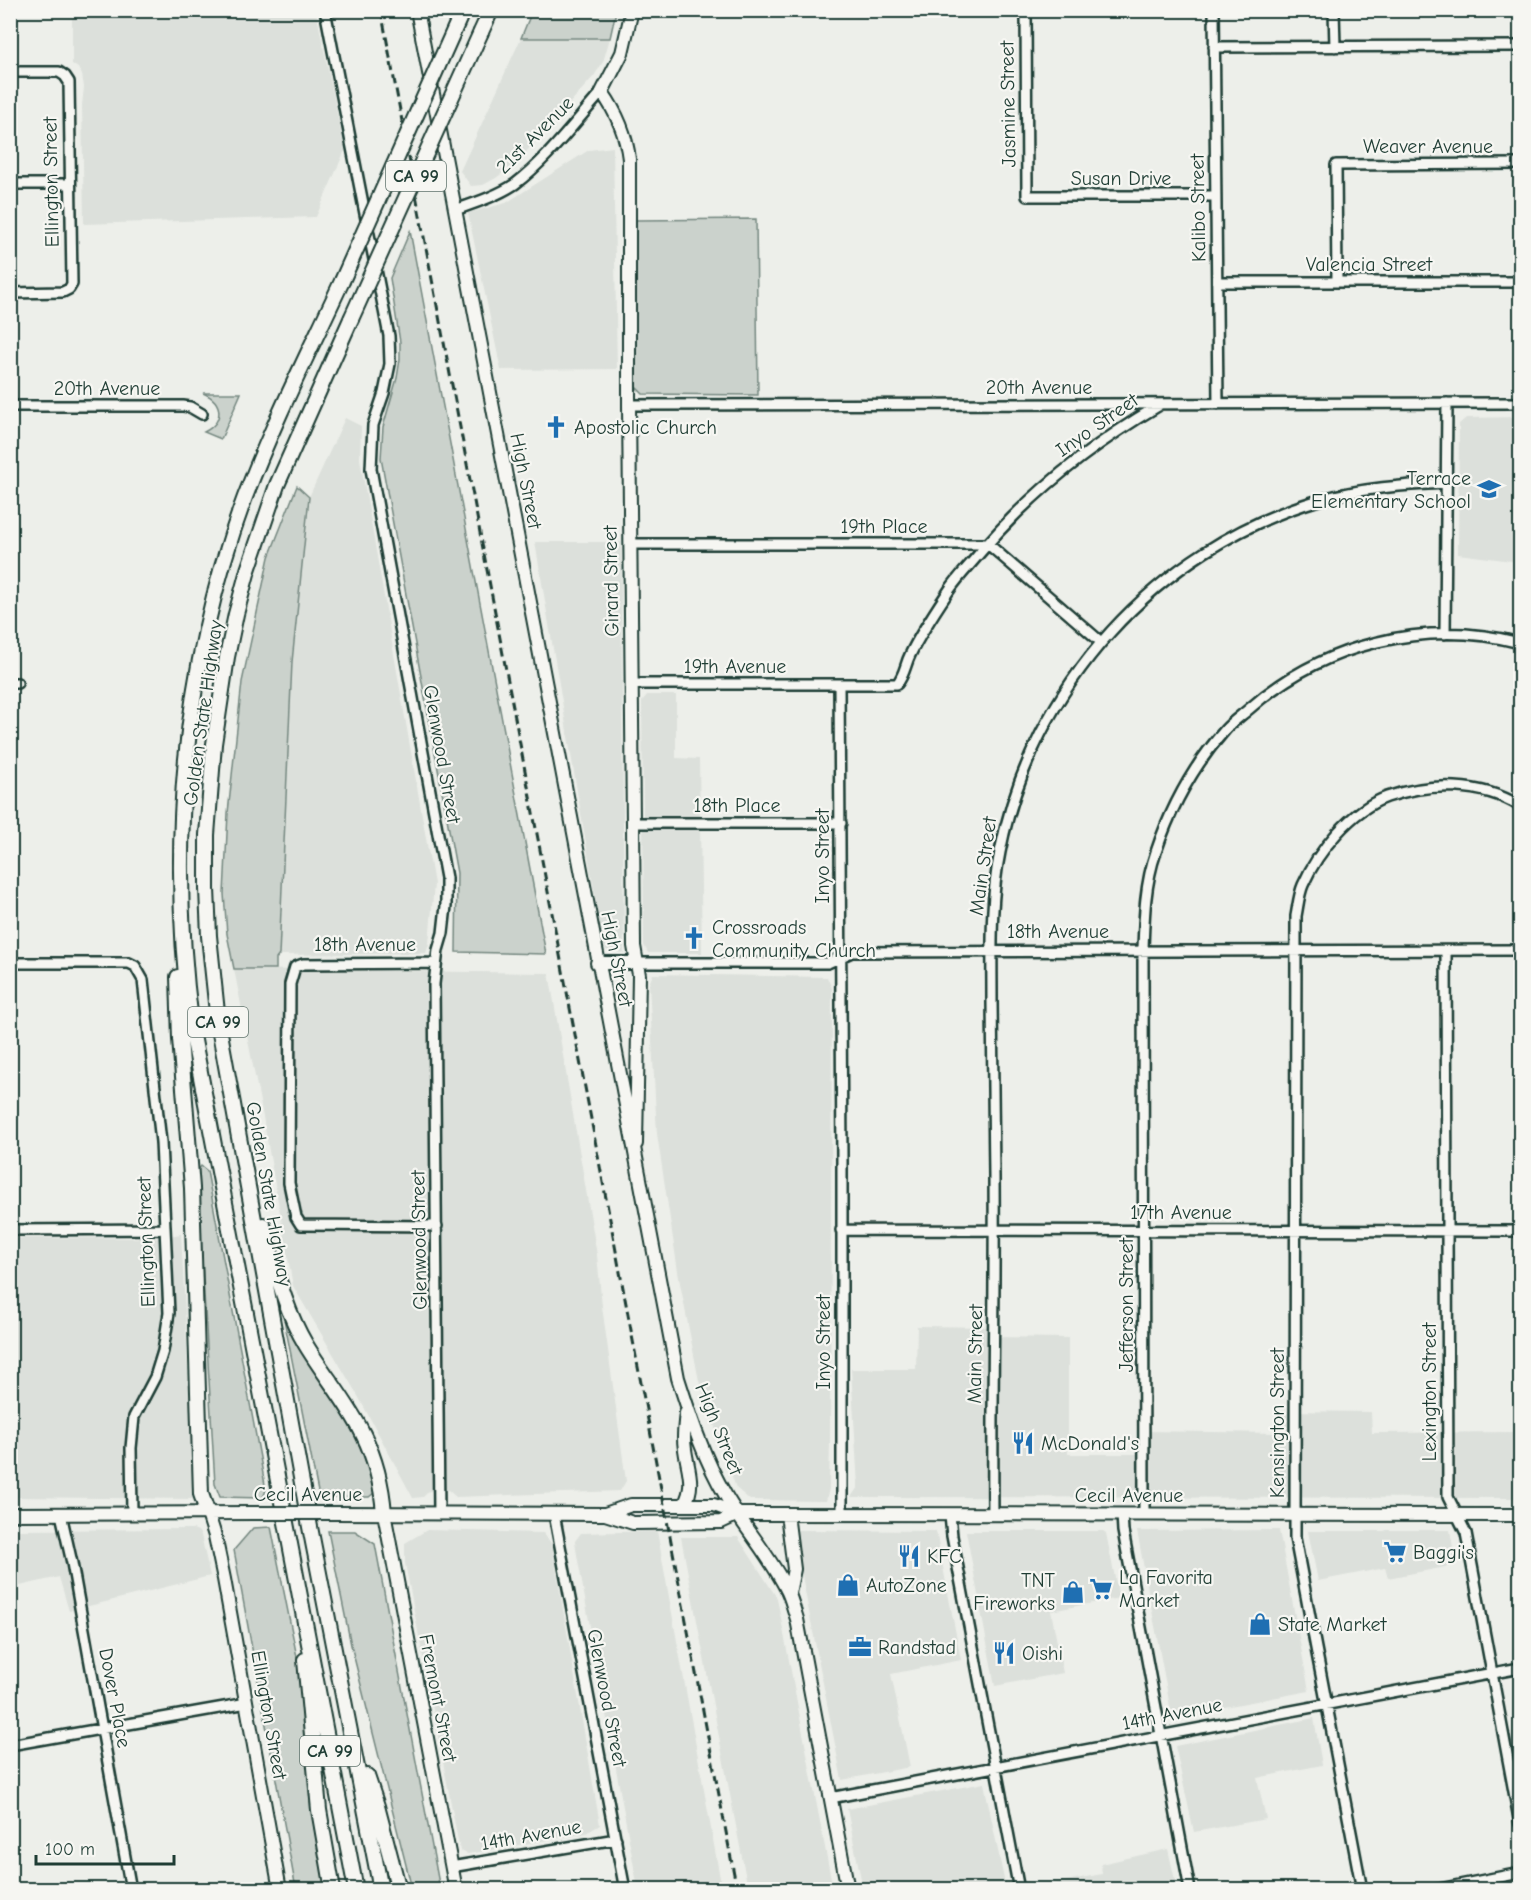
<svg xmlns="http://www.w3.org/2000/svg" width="1531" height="1900" font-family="'Comic Neue',sans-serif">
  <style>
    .built { fill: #dce0db }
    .green { fill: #cbd2cc; stroke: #758880; stroke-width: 1.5 }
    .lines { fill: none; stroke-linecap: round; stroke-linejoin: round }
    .minor-casing { stroke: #1f3d34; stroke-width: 14 }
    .major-casing { stroke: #1f3d34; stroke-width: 16 }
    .highway-casing { stroke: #1f3d34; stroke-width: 18 }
    .minor { stroke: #f6f6f2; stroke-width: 9 }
    .major { stroke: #f6f6f2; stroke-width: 12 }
    .highway { stroke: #f6f6f2; stroke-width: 14 }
    .rail { stroke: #1f3d34; stroke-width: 3; stroke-dasharray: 9 4.5; stroke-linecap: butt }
    .major-bridge-casing { stroke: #1f3d34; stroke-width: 16; stroke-linecap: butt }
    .highway-bridge-casing { stroke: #1f3d34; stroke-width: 18; stroke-linecap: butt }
    .major-bridge { stroke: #f6f6f2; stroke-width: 12 }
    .highway-bridge { stroke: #f6f6f2; stroke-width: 14 }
    .labels { text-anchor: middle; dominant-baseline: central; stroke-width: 4.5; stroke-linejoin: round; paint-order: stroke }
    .shield { fill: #f6f6f2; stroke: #60746d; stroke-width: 1.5 }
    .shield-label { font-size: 18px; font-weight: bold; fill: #1f3d34 }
    .street-label { font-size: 20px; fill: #1f3d34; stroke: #f6f6f2 }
    .poi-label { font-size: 20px; fill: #1f3d34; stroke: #f6f6f2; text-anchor: start }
  </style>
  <rect width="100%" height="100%" fill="#edefea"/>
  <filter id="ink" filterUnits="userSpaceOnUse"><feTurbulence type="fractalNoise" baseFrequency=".0167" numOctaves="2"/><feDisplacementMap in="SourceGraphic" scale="12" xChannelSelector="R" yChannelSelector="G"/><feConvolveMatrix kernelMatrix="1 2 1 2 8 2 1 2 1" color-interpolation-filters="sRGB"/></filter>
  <g filter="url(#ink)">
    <path class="built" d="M72,11h244l29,139 -29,67 -232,7 -2,-119 2,-18 -2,-12 -4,-7 -6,-4z
      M521,38h89l-7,24 -9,14 -77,86 -21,16 -13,7 -12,1 -11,-15z
      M613,147l4,222 -116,1 -33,-157 38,-10 83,-53z
      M1520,417v145l-62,-8 1,-130 7,-6z
      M345,418l16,8 -1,33 74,425 -5,60 -3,9 -147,2 13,-293 17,-165z
      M535,542h86l3,411 -18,-3 -5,-18z
      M647,695h29v63l23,1 3,194h-54l-4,-8 -2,-244z
      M234,969l315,4 48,282 5,51 24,175 -6,10 -164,6 -8,-7 -19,1 -6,6 -10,1 -55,-102 -65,-110 -30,-169z
      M653,974l174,3 5,11 -2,453 -1,48 -3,12 -76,-1 -14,-12 -37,-107 -20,-103 -22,-144 -8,-150z
      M181,1234l14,265 -184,-2v-259h146z
      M917,1326l75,1 1,10 75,1v116h74v-23l142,2v-22l87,1 1,21 148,-1v66l-669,-1 7,-10 -7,-118h65z
      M193,1529l5,2 3,4 9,41 -141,35 -10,-34 -48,11 -1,-58z
      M427,1530l116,3 9,11 48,281 -14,8 -118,21 -8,-3 -55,-288v-20z
      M798,1530l138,1 25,129 -70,14 19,93 -68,13 -48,-245z
      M1279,1530l30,161 -137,26 -35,-186z
      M1387,1530h63l6,35 -68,13 -3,-10 -67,13 -10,-50h76z
      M657,1531l65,358h-84l-61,-334 -2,-14 6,-8z
      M966,1531h137l3,2 13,65 -68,13 12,62 -68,13z
      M681,1537h57l39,61 56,291h-85z
      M1314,1718l8,47 -65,13 9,41 -72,13 -19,-86z
      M984,1783l22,106h-143l-16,-80z
      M1168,1849l9,40h-143v-2l68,-13 -1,-10z"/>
    <path class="green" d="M532,11v-1l84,1 -6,27h-89z
      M756,219l2,176 -115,-1 -7,-7v-167z
      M410,231l136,723 -90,-2 1,-79 -76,-415 2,-31 14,-49 3,-19v-17l-10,-64z
      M203,393h38l-20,46 -17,-7c20,-10 20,-30 -1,-39z
      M297,486l12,11 -17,165 -13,293 -3,4v10h-42l-7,-35 -3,-40 4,-81 14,-131 27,-125z
      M201,1166l6,5 59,319 -3,8 -43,-1 -5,-13 -18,-312z
      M281,1304l78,132 14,41 1,16 -5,4h-50z
      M271,1527l32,160 11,140 12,62h-30l-62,-339 19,-22z
      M328,1531h27l20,13 65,345h-28l-61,-244z"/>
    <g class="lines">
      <g class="minor-casing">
        <path id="minor" d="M325,10l64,326 1,28 -6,29 -11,32 -2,44 75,409v28l-3,27 -5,17 -4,34 5,530
          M1026,10l1,186h189
          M1214,10l4,394
          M1334,10l1,37
          M1214,47l306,-1
          M10,72h49l6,4 4,6 3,202 -3,5 -6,3 -53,1
          M10,184h60
          M455,210c20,-7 42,-14 60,-26 33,-25 59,-61 87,-92
          M1217,282h303
          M1337,282l-1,-117 184,-1
          M629,405l891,-2
          M10,406h173l7,1 12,7
          M630,544h358l113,98
          M1445,634l2,-231
          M10,683h7
          M632,684h265c8,-10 8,-19 13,-29 11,-23 26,-45 40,-66 9,-13 20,-24 29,-35 51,-61 111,-108 179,-148
          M839,684l3,477v353
          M633,823h208
          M1446,951l2,546 18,36 54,291
          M10,963h119l6,3 8,14 18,162 8,171 -6,38 -8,26 -21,40 -3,31 1,65
          M436,963l-133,1 -8,3 -5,17 -1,199 7,34 5,8 136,1
          M637,963h191l24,-11 668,-2
          M10,1230l155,-1
          M841,1230l679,1
          M61,1514l11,49 59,327
          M554,1514l71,376
          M950,1514l2,22 67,354
          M993,1514c-1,-112 2,-225 1,-337 -1,-59 -1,-117 -2,-176 0,-49 -2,-100 8,-149 32,-165 156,-304 319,-352 42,-12 85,-15 128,-17
          M1122,1514l1,17 67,359
          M1144,1515l-1,-565c1,-33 2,-67 13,-98 15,-45 38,-87 69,-122 7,-8 16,-14 24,-21 73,-65 177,-91 271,-66
          M10,1745l237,-42
          M830,1798l690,-130
          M451,1867l165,-28
          M1362,1890l-67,-352 1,-622c2,-10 3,-22 7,-31 15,-34 48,-75 84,-88 43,-15 94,-15 133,9
          M1434,1890l86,-17"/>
      </g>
      <g class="major-casing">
        <path id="major" d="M417,10l261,1368c13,41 26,81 48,118 19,33 46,62 62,96 4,9 6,18 9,27l51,271
          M632,10l-10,43 -20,39c15,21 24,41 27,67v246l4,418 1,123 5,29 -3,169
          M597,963h40
          M684,1505c14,-23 0,-42 0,-67 0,-8 1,-17 2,-25
          M336,1513l269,1 28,9 88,-1 17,-8
          M384,1513l72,377
          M10,1514l246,-1
          M208,1514l7,22 9,43 56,311
          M605,1514l26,-9h83l24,9 782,1
          M787,1514l7,55 -5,24"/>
      </g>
      <g class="highway-casing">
        <path id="highway" d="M481,32l10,-22
          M342,281c-33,71 -69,142 -97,216 -63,170 -77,354 -53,533l164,860
          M351,319l-74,166 -29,85 -12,44 -9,43 -13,87 -7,91v54l2,47 9,86 92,505 71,363
          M178,977l2,62 12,149 9,306 7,20
          M263,1225c12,41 21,83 43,120 18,30 42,58 57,89 12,24 19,53 21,79
          M305,1660l14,150 14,80
          M367,1776l10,30 22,84"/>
      </g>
      <use href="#minor" class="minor"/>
      <use href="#major" class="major"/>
      <use href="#highway" class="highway"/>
      <path class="rail" d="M381,10l356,1880"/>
      <g class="major-bridge-casing">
        <path id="major-bridge" d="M256,1513h80"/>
      </g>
      <g class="highway-bridge-casing">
        <path id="highway-bridge" d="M342,281l121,-271
          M351,319l130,-287"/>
      </g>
      <use href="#major-bridge" class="major-bridge"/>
      <use href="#highway-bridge" class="highway-bridge"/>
    </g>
  </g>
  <defs>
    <g id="church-bare" transform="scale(1.8)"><path d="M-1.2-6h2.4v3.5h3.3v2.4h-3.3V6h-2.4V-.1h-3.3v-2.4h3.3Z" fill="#1f6fb2" stroke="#f6f6f2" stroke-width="2.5" paint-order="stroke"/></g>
    <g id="school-bare" transform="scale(1.8)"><path d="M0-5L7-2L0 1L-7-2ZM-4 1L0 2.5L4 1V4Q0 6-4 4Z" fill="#1f6fb2" stroke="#f6f6f2" stroke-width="2.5" paint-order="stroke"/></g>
    <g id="restaurant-bare" transform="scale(1.8)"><path d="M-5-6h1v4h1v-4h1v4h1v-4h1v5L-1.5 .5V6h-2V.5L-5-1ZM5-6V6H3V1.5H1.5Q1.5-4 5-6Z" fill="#1f6fb2" stroke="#f6f6f2" stroke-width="2.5" paint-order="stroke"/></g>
    <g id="supermarket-bare" transform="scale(1.8)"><path d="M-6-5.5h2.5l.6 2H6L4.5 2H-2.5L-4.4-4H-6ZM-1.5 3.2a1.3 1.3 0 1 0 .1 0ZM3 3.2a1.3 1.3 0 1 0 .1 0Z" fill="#1f6fb2" stroke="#f6f6f2" stroke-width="2.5" paint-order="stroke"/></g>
    <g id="shop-bare" transform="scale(1.8)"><path d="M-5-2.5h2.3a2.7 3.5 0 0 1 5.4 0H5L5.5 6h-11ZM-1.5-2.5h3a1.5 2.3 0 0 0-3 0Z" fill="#1f6fb2" stroke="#f6f6f2" stroke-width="2.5" paint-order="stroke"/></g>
    <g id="office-bare" transform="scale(1.8)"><path d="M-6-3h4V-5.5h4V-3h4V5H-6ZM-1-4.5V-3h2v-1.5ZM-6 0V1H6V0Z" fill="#1f6fb2" stroke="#f6f6f2" stroke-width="2.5" paint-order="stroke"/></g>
  </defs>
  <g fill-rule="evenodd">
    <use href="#church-bare" x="556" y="427"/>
    <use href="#school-bare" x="1489" y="489"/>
    <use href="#church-bare" x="694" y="938"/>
    <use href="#restaurant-bare" x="1023" y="1443"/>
    <use href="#supermarket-bare" x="1395" y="1552"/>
    <use href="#restaurant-bare" x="909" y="1556"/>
    <use href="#shop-bare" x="848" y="1585"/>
    <use href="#supermarket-bare" x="1101" y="1589"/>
    <use href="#shop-bare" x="1073" y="1592"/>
    <use href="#shop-bare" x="1260" y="1624"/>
    <use href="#office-bare" x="860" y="1647"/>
    <use href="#restaurant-bare" x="1004" y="1653"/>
  </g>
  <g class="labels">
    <g class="shield">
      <rect x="386" y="161" width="60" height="30" rx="4.5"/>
      <rect x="188" y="1007" width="60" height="30" rx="4.5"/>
      <rect x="300" y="1736" width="60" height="30" rx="4.5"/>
    </g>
    <g class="shield-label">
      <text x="416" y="176">CA 99</text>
      <text x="218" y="1022">CA 99</text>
      <text x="330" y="1751">CA 99</text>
    </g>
    <g class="street-label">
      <text transform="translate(1008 104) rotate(-91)">Jasmine Street</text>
      <text transform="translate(535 135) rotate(-45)">21st Avenue</text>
      <text x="1428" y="146">Weaver Avenue</text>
      <text x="1121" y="178">Susan Drive</text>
      <text transform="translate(51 182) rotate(-91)">Ellington Street</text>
      <text transform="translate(1198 208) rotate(-91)">Kalibo Street</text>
      <text x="1369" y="264">Valencia Street</text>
      <text x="1039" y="387">20th Avenue</text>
      <text x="107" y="388">20th Avenue</text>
      <text transform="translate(1097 425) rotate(-35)">Inyo Street</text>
      <text transform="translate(526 481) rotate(79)">High Street</text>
      <text x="884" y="526">19th Place</text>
      <text transform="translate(611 581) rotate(-91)">Girard Street</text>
      <text x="735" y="666">19th Avenue</text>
      <text transform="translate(203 713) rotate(-82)">Golden State Highway</text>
      <text transform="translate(442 754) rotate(80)">Glenwood Street</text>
      <text x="737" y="805">18th Place</text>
      <text transform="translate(822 856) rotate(-90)">Inyo Street</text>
      <text transform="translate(983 866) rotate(-82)">Main Street</text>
      <text x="1058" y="931">18th Avenue</text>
      <text x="365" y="944">18th Avenue</text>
      <text transform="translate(617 959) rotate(79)">High Street</text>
      <text transform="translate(269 1194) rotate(80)">Golden State Highway</text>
      <text x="1181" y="1212">17th Avenue</text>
      <text transform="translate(419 1240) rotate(-91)">Glenwood Street</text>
      <text transform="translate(146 1242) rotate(-92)">Ellington Street</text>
      <text transform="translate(1126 1305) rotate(-90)">Jefferson Street</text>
      <text transform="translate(823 1342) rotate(-90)">Inyo Street</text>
      <text transform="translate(975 1354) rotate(-89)">Main Street</text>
      <text transform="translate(1429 1392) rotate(-90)">Lexington Street</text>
      <text transform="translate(1277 1423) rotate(-90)">Kensington Street</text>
      <text transform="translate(719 1429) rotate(68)">High Street</text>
      <text x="308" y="1494">Cecil Avenue</text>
      <text x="1129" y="1495">Cecil Avenue</text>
      <text transform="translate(115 1698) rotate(79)">Dover Place</text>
      <text transform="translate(438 1698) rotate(79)">Fremont Street</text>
      <text transform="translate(607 1698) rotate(79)">Glenwood Street</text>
      <text transform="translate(1172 1714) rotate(-11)">14th Avenue</text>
      <text transform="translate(269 1715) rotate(80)">Ellington Street</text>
      <text transform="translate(531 1835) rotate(-10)">14th Avenue</text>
    </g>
    <g class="poi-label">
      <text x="574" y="427">Apostolic Church</text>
      <text x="1471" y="478" text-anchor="end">Terrace<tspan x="1471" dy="23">Elementary School</tspan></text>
      <text x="712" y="927">Crossroads<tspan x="712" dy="23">Community Church</tspan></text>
      <text x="1041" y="1443">McDonald's</text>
      <text x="1413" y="1552">Baggi's</text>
      <text x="927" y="1556">KFC</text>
      <text x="1119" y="1577">La Favorita<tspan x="1119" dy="23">Market</tspan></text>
      <text x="1055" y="1580" text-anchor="end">TNT<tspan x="1055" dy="23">Fireworks</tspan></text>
      <text x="866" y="1585">AutoZone</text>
      <text x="1278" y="1624">State Market</text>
      <text x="878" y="1647">Randstad</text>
      <text x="1022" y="1653">Oishi</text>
    </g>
  </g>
  <rect width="1531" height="1900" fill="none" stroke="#f6f6f2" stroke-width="36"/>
  <rect x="18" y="18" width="1495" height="1864" fill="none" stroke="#1f3d34" stroke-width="2" filter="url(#ink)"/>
  <path d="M36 1855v9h138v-9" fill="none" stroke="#1f3d34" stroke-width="3"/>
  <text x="45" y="1855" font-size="18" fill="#1f3d34" stroke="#f6f6f2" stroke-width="4.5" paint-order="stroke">100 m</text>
</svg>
